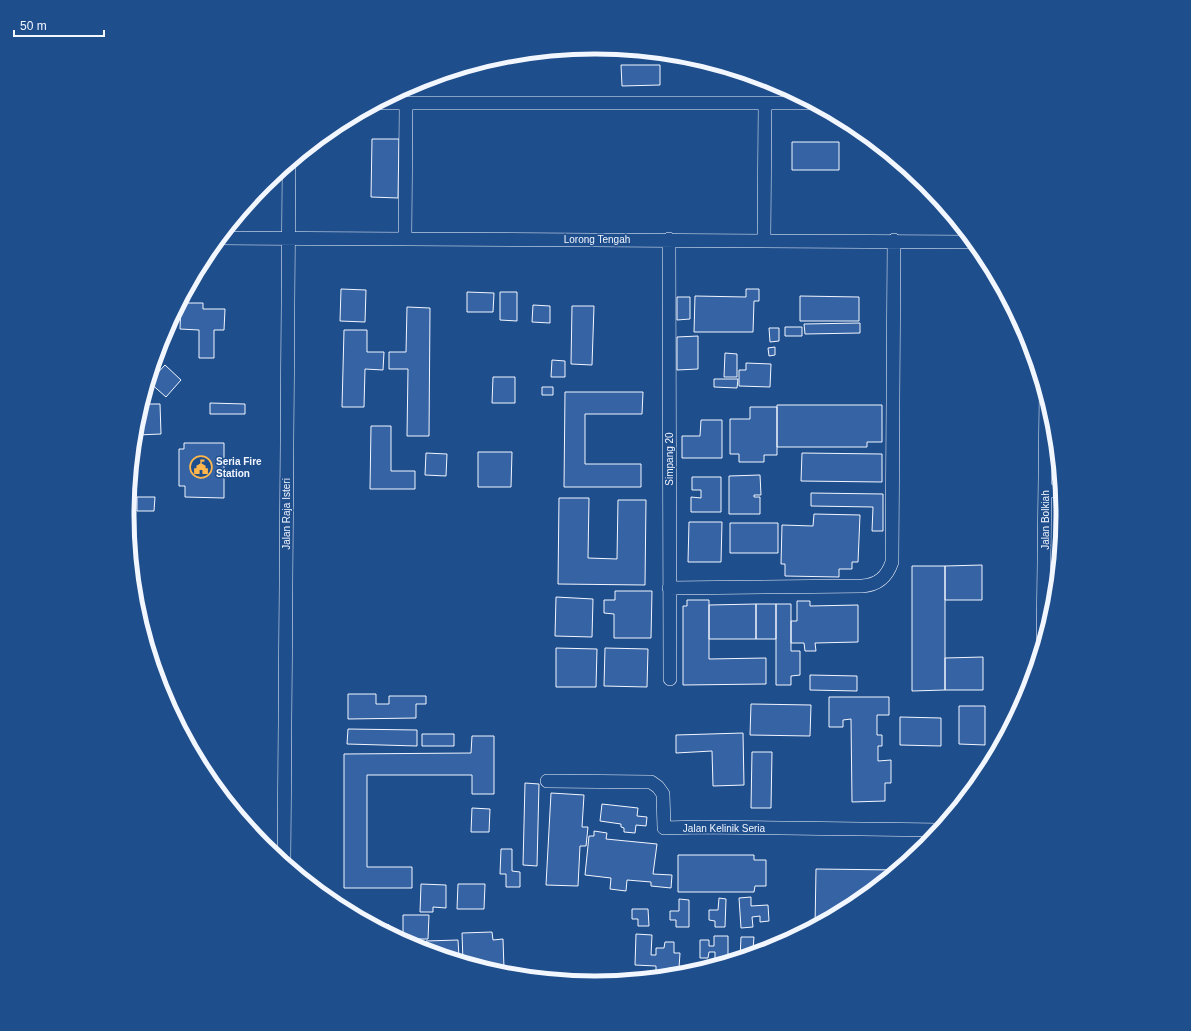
<svg xmlns="http://www.w3.org/2000/svg" width="1191" height="1031" font-family="Helvetica,sans-serif">
  <style>
    .building { fill: #3563a3; stroke: #f2f6ff }
    .lines { fill: none; stroke-linecap: round; stroke-linejoin: round }
    .minor-casing { stroke: #f2f6ff; stroke-width: 14 }
    .minor { stroke: #1f4e8c; stroke-width: 13 }
    .labels { text-anchor: middle; dominant-baseline: central; stroke-width: 3; stroke-linejoin: round; paint-order: stroke }
    .street-label { font-size: 10px; fill: #f2f6ff; stroke: #1f4e8c }
    .poi-label { font-size: 10px; font-weight: bold; fill: #f2f6ff; stroke: #1f4e8c; text-anchor: start }
    .rim { fill: none; stroke: #f2f6ff; stroke-width: 5 }
  </style>
  <rect width="100%" height="100%" fill="#1f4e8c"/>
  <path class="building" d="M621,65h39v20l-38,1z
    M372,139h27l-1,59 -27,-1z
    M792,142h47v28h-47z
    M341,289l25,1 -1,32 -25,-1z
    M746,289h13v12h-5l-1,31h-59l1,-36 51,1z
    M467,292l27,1 -1,19h-26z
    M500,292h17v29l-17,-1z
    M800,296l59,1v24h-59z
    M677,297h13v22l-13,1z
    M181,303h22v6h22l-1,21h-10v28h-15v-28l-19,-1z
    M533,305l17,1v17l-18,-1z
    M572,306h22l-2,59 -21,-1z
    M407,307l23,1 -1,128h-22l1,-67h-19v-17h17z
    M860,323v10l-55,1 -1,-10z
    M785,327h17v9h-17z
    M769,328h10v13l-9,1z
    M344,330h23v22h17l-1,18 -18,-1 -1,38h-22z
    M698,336v33l-21,1v-33z
    M775,347v8l-6,1 -1,-8z
    M725,353l12,1v23h-13z
    M552,360l13,1v16h-14z
    M746,363l25,1 -1,23 -31,-1v-16h7z
    M165,365l16,15 -15,17 -17,-15z
    M493,377h22v26h-23z
    M714,379h24l-1,9 -23,-1z
    M542,387h11v8h-11z
    M565,392h78l-1,22h-57v50h56v23h-77z
    M210,403l35,1v10h-35z
    M142,404h18l1,30 -24,1v-14z
    M777,405h105v37h-15v5h-90z
    M750,407h27v48h-13v7h-25v-8h-9v-35h20z
    M701,420h21v38h-40v-22h18z
    M371,426h20v45h24v18h-45z
    M184,443h40v55l-39,-1v-11h-6v-37h5z
    M478,452h34l-1,35h-33z
    M426,453l21,1 -1,22 -21,-1z
    M802,453l80,1v28l-81,-1z
    M760,475l1,20h-7v2h6v17h-31v-38z
    M692,477h29v35h-30v-15l10,1v-8h-9z
    M811,493l72,1v37h-11l1,-24 -62,-1z
    M137,497h18l-1,14h-17z
    M559,498h30l-1,60 29,1 1,-59h28l-1,85 -87,-1z
    M814,514l46,1 -2,47h-6v7h-13v8l-54,-1v-12h-4l1,-39 31,1z
    M689,522h33l-1,40h-33z
    M730,523h48v30h-48z
    M982,565v35h-37v-34z
    M912,566h33v124l-33,1z
    M615,591h37l-1,47h-37v-24l-10,-1v-13h11z
    M556,597l37,2 -1,38 -37,-1z
    M687,600h22v59l57,-1v26l-83,1v-79h4z
    M797,601h13v5l48,-1v37l-43,1 1,8h-11l-1,-8h-13v-22h6z
    M756,604h20v35h-20z
    M756,604v35h-47v-34z
    M776,604h15v47h9v24l-9,1v9h-15z
    M556,648l41,1 -1,38h-40z
    M605,648l43,1 -1,38 -43,-1z
    M983,657v33h-38v-32z
    M810,675l47,1v15l-47,-1z
    M348,694h28v10h13v-8h37v8h-10v14l-68,1z
    M829,697h60v18h-12v20h5v11h-4v15l13,-1v23h-6v18l-33,1 -1,-83 -8,1v7h-14z
    M751,704l60,1 -1,31 -60,-1z
    M959,706h26v39l-26,-1z
    M900,717l41,1v28l-41,-1z
    M348,729l69,1v16l-70,-2z
    M743,733l1,52 -31,1 -1,-35 -36,2v-18z
    M422,734h32v12h-32z
    M472,736h22v58h-22v-19h-105v92h45v21h-68v-134l127,-1z
    M752,752h20l-1,56h-20z
    M525,783l14,1 -2,82 -14,-1z
    M551,793l33,2 -2,32h6l-2,19h-6l-2,40 -32,-1z
    M602,804l36,4 -1,8 10,1 -1,9 -10,-1 -1,8 -11,-1v-4l-3,-1v-3l-21,-3z
    M472,808l18,1 -1,23h-18z
    M594,831l13,2 -1,6 51,5 -4,30 19,1 -1,13 -20,-2v-4l-24,-2 -1,11 -16,-2 1,-11 -26,-3 4,-39h5z
    M501,849h11v22l8,1v15h-14v-13h-6z
    M678,855h76v5h12v26h-11l-1,6h-76z
    M816,869l82,1 -42,35 -41,22z
    M421,884l25,1v23l-13,-1v5h-13z
    M458,884h27l-1,25h-27z
    M751,897v9l17,-1 1,16 -9,1v-6l-8,1 1,10 -12,1 -2,-30z
    M719,898l7,1 -1,28h-10v-6l-6,-1v-10h9z
    M679,899l10,1v27h-13v-7h-6v-9h9z
    M632,909h16l1,17h-11v-7h-6z
    M403,915h26l-1,24h-25z
    M373,919l10,10 5,-5 13,13 -2,2 -30,-16z
    M492,932l1,8 10,-1 1,30h-11v3l-30,-10 -1,-29z
    M636,934l16,1 -1,20h5v-7h8l1,-6h9v11h6l-1,15h-10v8h10l-32,3v-5h9v-8l-21,-1z
    M714,936h14v27l-11,3h-2v-14h-6l-1,6h-8v-18h9v6h5z
    M741,937h13l-1,12h8v-4h7v5l-28,9z
    M458,940l1,17 -11,1 -22,-7v-10z"/>
  <g class="lines">
    <g class="minor-casing">
      <path id="minor" d="M379,103h434
        M220,238l754,4
        M405,238l1,-135
        M669,239l1,440
        M764,240l1,-137
        M1045,491h17
        M669,588l193,-2c16,-1 25,-9 30,-24l2,-322
        M1043,645l3,-251
        M547,781l104,1 7,5 5,7 1,34 37,-1 240,3
        M284,863l5,-699"/>
    </g>
    <use href="#minor" class="minor"/>
  </g>
  <defs>
    <g id="civic-ring" transform="scale(1.15)"><circle r="9.5" fill="#1f4e8c" stroke="#ffb74d" stroke-width="1.5"/><path d="M-.6-6.5H3V-4.5H.6V-3L4-1V1h2V6H-6V1h2V-1L-.6-3ZM-1.2 2.5V6h2.4V2.5Z" fill="#ffb74d"/></g>
  </defs>
  <g fill-rule="evenodd">
    <use href="#civic-ring" x="201" y="467"/>
  </g>
  <g class="labels">
    <g class="street-label">
      <text x="597" y="239">Lorong Tengah</text>
      <text transform="translate(669 459) rotate(-90)">Simpang 20</text>
      <text transform="translate(286 514) rotate(-90)">Jalan Raja Isteri</text>
      <text transform="translate(1045 520) rotate(-90)">Jalan Bolkiah</text>
      <text x="724" y="828">Jalan Kelinik Seria</text>
    </g>
    <g class="poi-label">
      <text x="216" y="461">Seria Fire<tspan x="216" dy="12">Station</tspan></text>
    </g>
  </g>
  <path d="M0 0H1191V1031H0ZM134 515a461 461 0 1 1 922 0a461 461 0 1 1-922 0Z" fill="#1f4e8c" fill-rule="evenodd"/>
  <path class="rim" d="M134 515a461 461 0 1 1 922 0a461 461 0 1 1-922 0Z"/>
  <path d="M14 30v6h90v-6" fill="none" stroke="#f2f6ff" stroke-width="2"/>
  <text x="20" y="30" font-size="12" fill="#f2f6ff" stroke="#1f4e8c" stroke-width="3" paint-order="stroke">50 m</text>
</svg>
